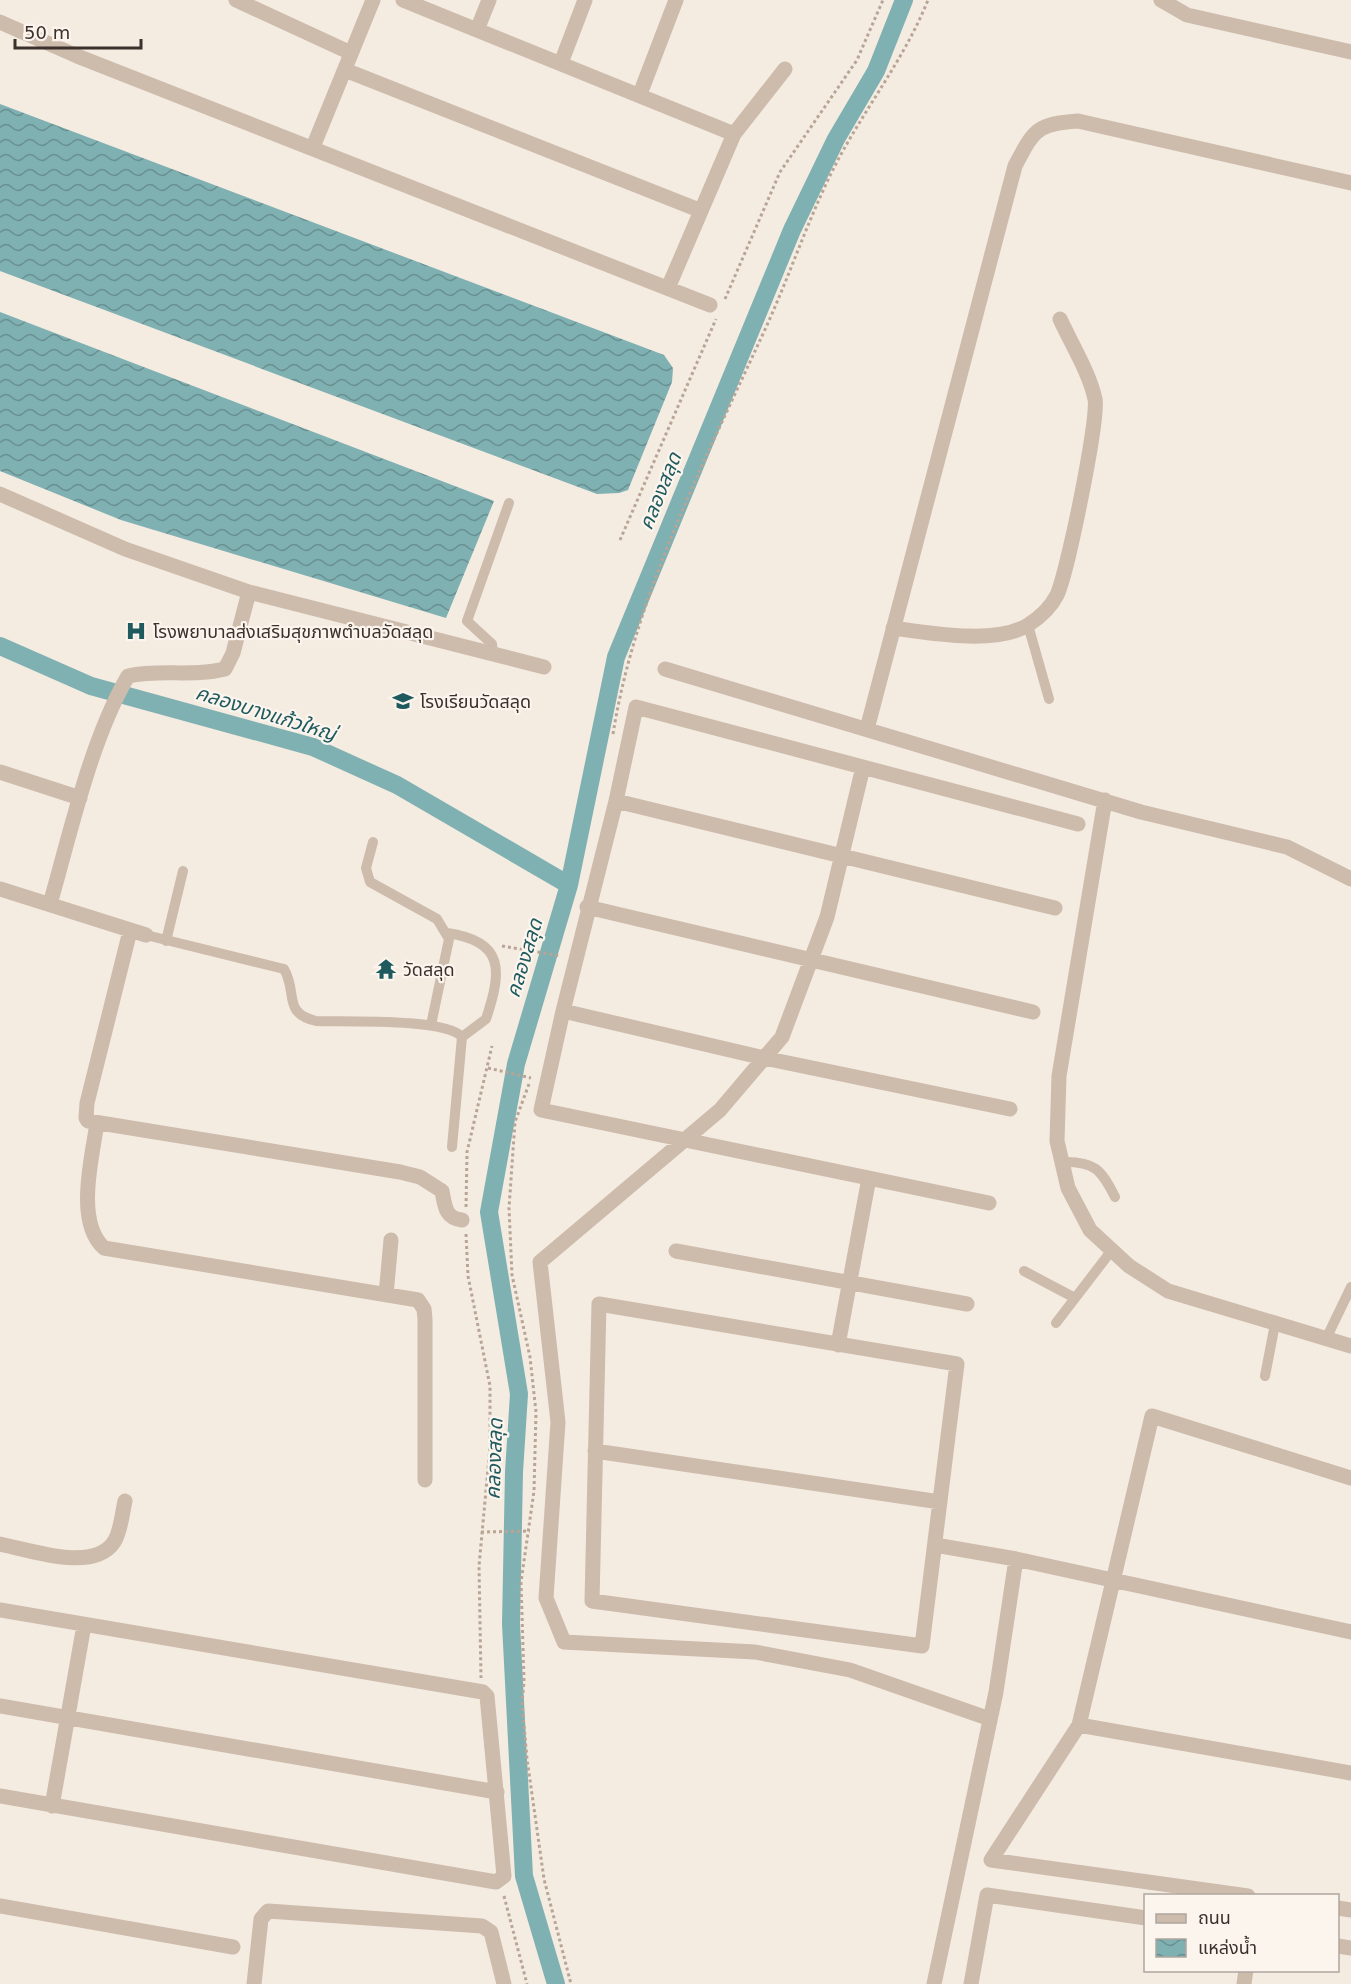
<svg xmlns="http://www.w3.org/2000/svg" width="1351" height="1984" font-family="'DejaVu Sans','Noto Sans Thai',sans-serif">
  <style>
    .water { fill: url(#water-waves) }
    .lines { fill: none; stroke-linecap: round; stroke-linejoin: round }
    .canal { stroke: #7fb0b2; stroke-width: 18 }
    .path { stroke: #b9a596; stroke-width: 3; stroke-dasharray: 3 3; stroke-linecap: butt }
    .service { stroke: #cdbbac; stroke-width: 10 }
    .minor { stroke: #cdbbac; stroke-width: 15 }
    .labels { text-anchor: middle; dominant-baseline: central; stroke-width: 4.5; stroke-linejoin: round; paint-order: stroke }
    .poi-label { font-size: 18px; fill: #3b302b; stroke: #fbf5ee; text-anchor: start }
    .water-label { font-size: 20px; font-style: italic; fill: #1f5a5e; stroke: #fbf5ee }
  </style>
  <defs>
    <pattern id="water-waves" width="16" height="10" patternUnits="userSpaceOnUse" patternTransform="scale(1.5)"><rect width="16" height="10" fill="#7fb0b2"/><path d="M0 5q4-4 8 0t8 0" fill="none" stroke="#699091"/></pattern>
  </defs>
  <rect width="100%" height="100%" fill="#f4ebe1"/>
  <path class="water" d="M0,104l664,251 9,13 -1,14 -44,108 -9,3 -22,1 -597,-223z
    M0,312l494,189 -48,117 -325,-98 -121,-49z"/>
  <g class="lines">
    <path class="canal" d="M0,646l91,40 222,61 84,38 172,100
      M556,1984l-32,-108 -13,-252 3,-152 5,-78 -30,-182 27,-148 53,-179 47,-228 176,-427 44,-91 40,-68 28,-71"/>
    <path class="path" d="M725,299l55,-127 77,-112 26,-60
      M620,540l96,-221
      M613,734c22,-138 91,-272 149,-398 24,-51 41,-103 65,-154 29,-63 75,-117 101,-182
      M502,946l59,10
      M488,1068l43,10
      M529,1084l-14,38 -6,86 3,67 18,82 6,55 -2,79 -13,91 3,99 -2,22 5,56 17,120 27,105
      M466,1207l1,-55 25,-106
      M466,1234l2,42 22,110v61l-11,119 2,112
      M481,1532l49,-1
      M504,1896l23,88"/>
    <path class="service" d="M1028,625l21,74
      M493,654l-1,-10 -25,-23 42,-118
      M373,842l-7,26 4,14 67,37 12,20 -18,86
      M447,933c58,8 55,38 39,86l-24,18
      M146,935l138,34c14,24 -2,44 32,52 28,1 130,-3 146,16l-10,110
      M166,941l17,-70
      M1062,1162c32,-1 39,7 53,35
      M1024,1271l51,27
      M1056,1323l56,-73
      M1326,1339l25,-52
      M1265,1376l10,-52"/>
    <path class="minor" d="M236,0l115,53
      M403,0l331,134
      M1161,0l26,15 164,37
      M0,22l77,34 633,249
      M477,30l12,-30
      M561,63l24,-63
      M345,70l354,140
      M640,94l36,-94
      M313,147l60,-147
      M668,288l66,-154 51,-65
      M0,494l125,55 124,43 295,75
      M893,628c36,5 103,17 135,-3 11,-7 23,-18 29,-30 10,-21 42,-176 38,-196 -6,-27 -23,-54 -35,-80
      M665,669l476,143 146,35 64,32
      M867,729l148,-563c19,-36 21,-42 63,-45l273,62
      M863,767l-36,150 -45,120 -62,73 -180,152 18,160 -12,176 18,44 191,10 95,18 140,49
      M0,772l80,26
      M1105,800l-46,276 -2,65 11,47 22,42 39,36 39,25 183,55
      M616,801l439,107
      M0,889l146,46
      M50,904c20,-70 41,-165 78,-228 32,-7 65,1 97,-7l8,-16 16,-61
      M587,907l446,105
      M130,931l-43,172 -1,15 2,3 312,51 20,5 22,14c3,15 3,27 20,29
      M563,1011l201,47 246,51
      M97,1123c-5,35 -22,99 7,125l314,52 6,9 1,10v161
      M989,1203l-448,-93 22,-99 53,-210 20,-94 442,117
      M676,1251l291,53
      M386,1295l5,-55
      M599,1304l358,60 -35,282 -330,-45z
      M838,1345l31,-167
      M595,1451l345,51
      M0,1544c31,6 93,29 114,-2 7,-11 8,-28 11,-41
      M935,1545l81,14 335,73
      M0,1610l483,82 4,4 17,180 -8,6 -496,-86
      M0,1706l497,86
      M1079,1725l272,48
      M52,1806l32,-181
      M1248,1896l-257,-36 88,-135 73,-309 199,62
      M0,1906l233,41
      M1338,1908l13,2
      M1338,1946l13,2
      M254,1984l7,-65 7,-8 214,15 9,6 13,52
      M934,1984l62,-292 20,-133
      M971,1984l16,-89 159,23
      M1244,1984l2,-14"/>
  </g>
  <defs>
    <g id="hospital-bare" transform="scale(1.62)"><path d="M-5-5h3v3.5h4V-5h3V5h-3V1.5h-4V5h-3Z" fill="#1f5a5e" stroke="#fbf5ee" stroke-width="2.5" paint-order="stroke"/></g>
    <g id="school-bare" transform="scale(1.62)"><path d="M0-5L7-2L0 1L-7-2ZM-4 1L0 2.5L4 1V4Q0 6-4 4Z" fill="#1f5a5e" stroke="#fbf5ee" stroke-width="2.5" paint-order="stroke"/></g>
    <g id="temple-bare" transform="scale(1.62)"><path d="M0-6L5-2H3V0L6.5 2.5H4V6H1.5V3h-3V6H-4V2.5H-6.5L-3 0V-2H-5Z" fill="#1f5a5e" stroke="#fbf5ee" stroke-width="2.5" paint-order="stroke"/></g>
  </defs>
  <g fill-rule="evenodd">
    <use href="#hospital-bare" x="136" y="631"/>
    <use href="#school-bare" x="403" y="701"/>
    <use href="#temple-bare" x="386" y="969"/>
  </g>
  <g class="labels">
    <g class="poi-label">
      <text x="153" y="631">โรงพยาบาลส่งเสริมสุขภาพตำบลวัดสลุด</text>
      <text x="420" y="701">โรงเรียนวัดสลุด</text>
      <text x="403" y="969">วัดสลุด</text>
    </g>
    <g class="water-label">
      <text transform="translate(660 491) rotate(-68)">คลองสลุด</text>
      <text transform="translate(266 713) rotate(17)">คลองบางแก้วใหญ่</text>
      <text transform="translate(524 958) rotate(-73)">คลองสลุด</text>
      <text transform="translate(494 1459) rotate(-88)">คลองสลุด</text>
    </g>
  </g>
  <rect x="1144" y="1894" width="195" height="78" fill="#fbf5ee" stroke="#aea6a0" stroke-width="1.5"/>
  <rect x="1156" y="1914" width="30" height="9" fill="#cdbbac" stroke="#aea6a0" stroke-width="1.5"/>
  <text x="1198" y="1924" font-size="18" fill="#3b302b">ถนน</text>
  <rect x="1156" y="1939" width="30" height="18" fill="url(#water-waves)" stroke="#aea6a0" stroke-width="1.5"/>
  <text x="1198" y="1954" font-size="18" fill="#3b302b">แหล่งน้ำ</text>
  <path d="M15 39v9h126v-9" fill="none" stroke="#3b302b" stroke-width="3"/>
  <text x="24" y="39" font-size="18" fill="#3b302b" stroke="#fbf5ee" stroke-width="4.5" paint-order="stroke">50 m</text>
</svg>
